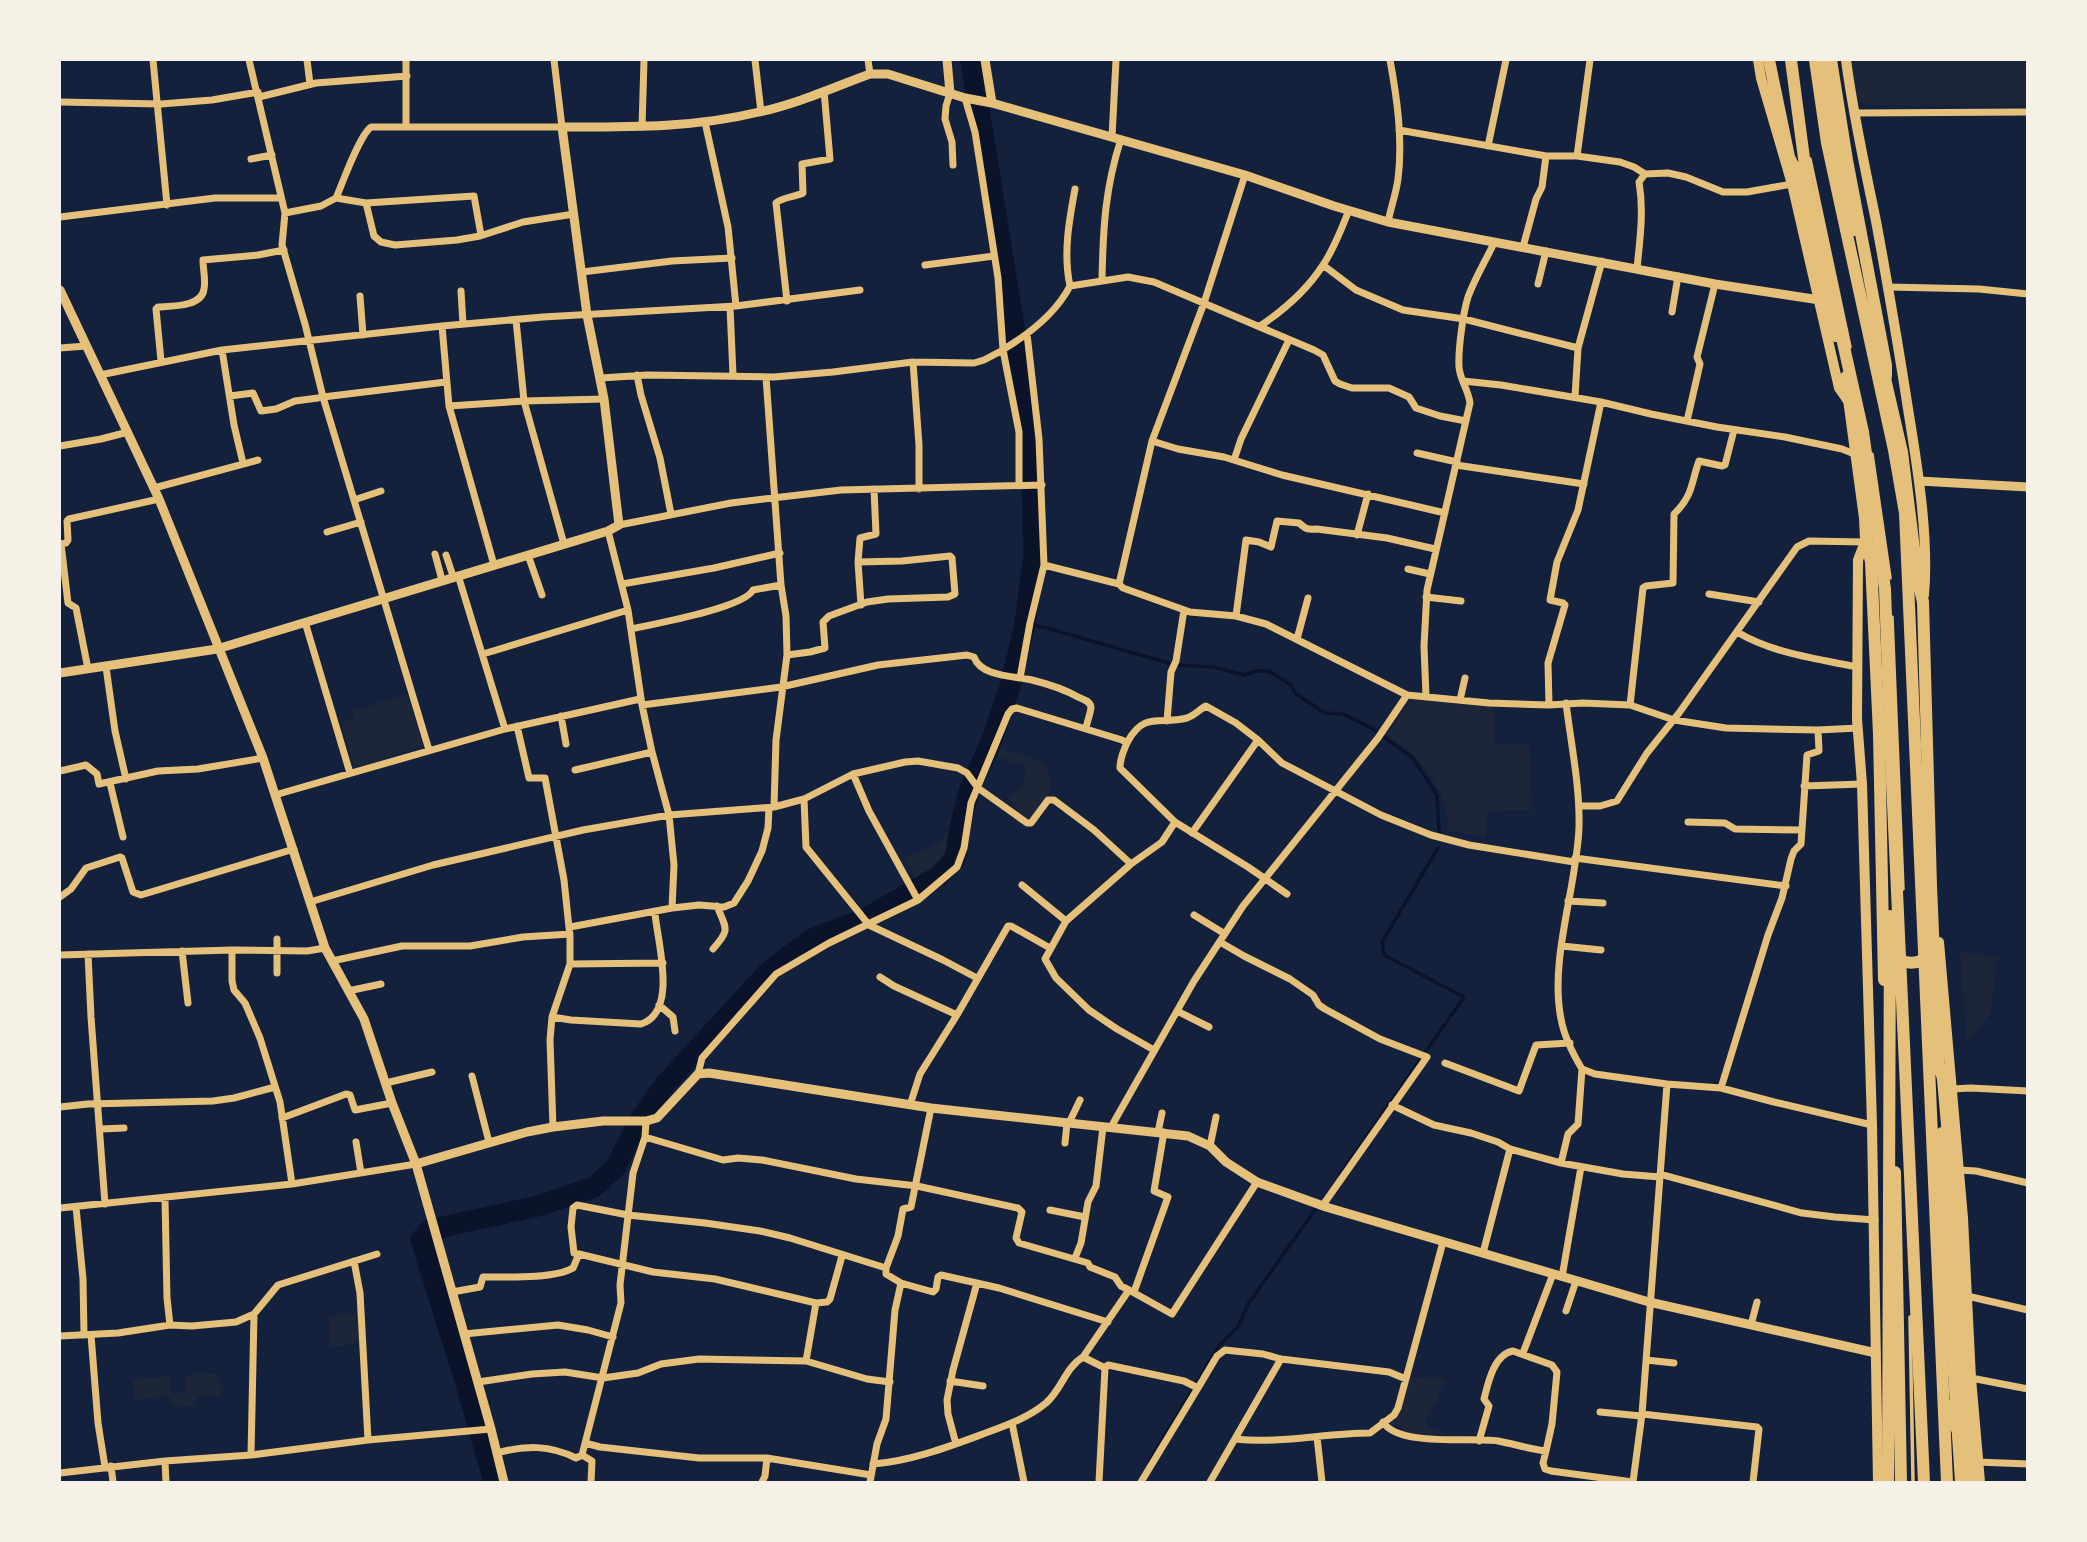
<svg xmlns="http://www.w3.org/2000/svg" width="2087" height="1542" font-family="'PT Sans',sans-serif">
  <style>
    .green { fill: #1d2539 }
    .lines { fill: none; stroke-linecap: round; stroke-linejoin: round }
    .stream { stroke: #0b132b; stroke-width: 3.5 }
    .river { stroke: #0b132b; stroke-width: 21 }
    .service { stroke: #e5c07b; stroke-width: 3.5 }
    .minor { stroke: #e5c07b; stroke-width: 7 }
    .tertiary { stroke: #e5c07b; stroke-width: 9 }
    .secondary { stroke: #e5c07b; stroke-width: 10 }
    .trunk { stroke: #e5c07b; stroke-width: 12 }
    .motorway { stroke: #e5c07b; stroke-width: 12 }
  </style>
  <rect width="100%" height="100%" fill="#14213d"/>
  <path class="green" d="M1850,60h177v46l-158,-1c-21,-7 -17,-26 -19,-45z
    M407,694l16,52 -68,22 -14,-45 14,-5 -2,-7z
    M1412,698l81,8v37l36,2 3,65 -45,1 -1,26 -39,-6c5,-26 -16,-57 -34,-75 -7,-8 -18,-14 -26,-21z
    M1000,748l45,15c13,26 2,39 -16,59l-21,-24 12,-10 6,-13 -3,-10 -26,-9z
    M961,813l-5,22 -6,11 -7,21 -30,21 -3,-5 5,-7 -10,-17c16,-10 36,-12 44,-30l-3,-9 7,-6z
    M1960,951l37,7 -6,55 -24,29z
    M359,1314l2,29 -30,4 -3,-31z
    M220,1374l1,21 -23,2 -5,9 -20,1 -4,-11 -36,4v-20l37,-4 1,17 14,-1v-17z
    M1407,1376l17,3 21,-1 1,4 -6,7 -2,14 -6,3 -7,16 5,5 12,5 -5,7 -34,-5 -1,-6 -20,-8 15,-15z"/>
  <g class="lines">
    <path class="stream" d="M1025,624l22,4 121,35
      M1179,665l34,2 32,8 11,-4h13l22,14 4,8 30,20 18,1 28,14 41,29 25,38 2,38
      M1340,1175l124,-178 -80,-42 -2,-13 56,-94
      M1149,1462l70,-116 19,-19 10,-23 69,-97"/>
    <path class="river" d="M494,1482l-28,-98 -45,-144 8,-10 109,-24 56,-19 21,-19 26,-50 26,-36 102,-111 42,-32 53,-20 75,-43 16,-17 5,-33 10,-38 21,-46 19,-55 15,-63 9,-71 -2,-78 -9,-93 -52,-322"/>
    <path class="service" d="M1810,159l40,188
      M1872,454l18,124
      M1892,617l11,272
      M1910,1317l3,165
      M1950,1402l2,28"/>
    <path class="minor" d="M153,60l14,145
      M249,60l36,153 -3,32 23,79 18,73 106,353
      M307,60l3,24
      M755,60l6,52
      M868,60l2,14
      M950,93l-4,13 -1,13 7,23 1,23
      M259,97l57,-14 91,-7
      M965,98l10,34 23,146 5,72 16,82v53
      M60,102l101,2 51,-4 46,-8
      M1854,113l174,-1
      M705,122l23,105 8,79
      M406,126v-66
      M642,127l2,-67
      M1399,130l147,26h31l43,6 14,5 11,7
      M1112,137l4,-77
      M1488,146l18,-86
      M1577,156l13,-96
      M251,159l21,-4
      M1645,174l23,-1 18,4 37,15h24l45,-8
      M336,198l30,5 8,33 7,6 14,3 62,-5 23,-4 43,-14 51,-8
      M366,203l108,-7 7,39
      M285,213l36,-7 15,-8c7,-16 23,-62 35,-71h191l-8,-67
      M60,217l155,-19h66
      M1388,222c3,-15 8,-28 10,-43 5,-39 -1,-81 -8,-119
      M1523,247l13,-48 6,-12 4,-31
      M925,265l69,-9
      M1323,265l33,25 47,20 61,9 114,29
      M1637,268c3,-29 7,-57 2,-86l6,-8
      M582,272l90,-11 60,-3
      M1102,280c1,-51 3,-92 19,-141
      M1538,284l8,-33
      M1070,286l58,-9 26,5 160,68 9,5 12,26 5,3 12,4h37l20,9 7,11 24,8 26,5
      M1888,287l91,2 49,5
      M461,291l2,33
      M360,296l3,39
      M787,301l-11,-98c6,-6 19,-6 27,-10l-1,-29 28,-5 -6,-68
      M730,307l3,68
      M1672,312l6,-36
      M516,320l8,81 40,143
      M442,326l7,80 45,159
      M1260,326c24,-16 47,-36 63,-61 11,-16 19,-37 26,-55
      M1027,334l12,105 5,126 75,19 4,4 67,24 46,4 30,8 141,71 82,8 60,2 34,-2 47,2 44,15 52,8 92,2 40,-2
      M60,348l26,-2
      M1004,349c25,-15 52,-36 66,-63 -7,-32 -1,-65 5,-97
      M222,350l12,75 9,38
      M161,361l-5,-52 2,-2c14,-1 44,0 46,-18 2,-9 -1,-19 -1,-29l55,-5 26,-5
      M913,362l6,83v44
      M100,375l122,-25 220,-24 101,-9 193,-11 124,-16
      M637,375l4,20 19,63 11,56
      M766,377l15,208 5,31 1,39 -11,85 -2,67
      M601,378l46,-3 127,2 59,-5 80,-10 61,1 10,-3 19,-10
      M1463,381l38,4 100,17 50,12 66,13 68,10 57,12 15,6
      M230,396l23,-3 8,18 15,-2 19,-8 23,-3
      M323,397l123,-15
      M1575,397l3,-49 24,-87
      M449,406l75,-5 80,-2
      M1687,421l13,-57 -3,-7 18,-73
      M1152,441l26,8 46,8 58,18 163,38
      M60,446l41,-7 27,-7
      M1417,453l40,9
      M1234,460l7,-21 48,-99
      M1456,465l128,19
      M154,488l104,-28
      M354,500l27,-9
      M619,525l112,-22 110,-13 201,-5
      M608,531l20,79 14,95 10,47 17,63 5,50 -2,43
      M327,532l34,-10
      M1357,535l11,-41
      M60,544l6,-1 2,-3 -1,-19 2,-2 90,-20
      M61,544l7,59 8,5 12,61
      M435,554l7,26
      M446,555l7,21
      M528,555l14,40
      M1408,569l22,5
      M458,575l47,154
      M622,584l92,-16 66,-15
      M1119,584l33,-143 52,-138 41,-128
      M1709,594l50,8
      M1426,597l35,4
      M861,605l-3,-43 2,-24 16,-4 -2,-45
      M1236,616l10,-76 13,2 12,5 6,-26 22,2c7,6 8,7 18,6l70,9 48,11
      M305,622l45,151
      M631,629c23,-5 113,-21 122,-39l28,-5
      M1737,632c35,21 80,27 120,35
      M1297,639l11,-41
      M483,654l145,-44
      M787,655l23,-3 15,-4 -2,-26 6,-6 38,-14 21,-3 60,-2 7,-3 -3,-36 -2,-2 -48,5 -44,1
      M106,667l9,64 11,48
      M1020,678l10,-55 14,-58
      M1426,696l-2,-50 3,-56 43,-187c-2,-14 -10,-23 -11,-36 -1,-17 4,-54 9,-70 7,-19 18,-37 26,-54
      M1460,700l5,-22
      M1566,703c5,41 14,83 13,124 -2,60 -30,132 -18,192 3,17 12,35 21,50
      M642,705l139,-18 97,-22 89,-10 7,2c7,20 40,19 58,23 16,4 32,9 46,17 5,2 12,4 13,10 0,5 -4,15 -5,21
      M1549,705l-1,-42 17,-58 -2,-2 -13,-3 7,-38 21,-52 23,-108
      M1630,705l13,-117 3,-2 27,-3 1,-69c19,-18 17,-31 25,-53l23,5 3,-1 9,-35
      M561,716l5,28
      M1167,721l4,-49 5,-11 8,-51
      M517,726l12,52h16l19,102 6,57v27l-18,53 -2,23 3,87
      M575,770l77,-18
      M60,771l26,-6 11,9 2,10 59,-13 40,-2 65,-11
      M853,774l16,37 49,89
      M110,783l13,54
      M1804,786l58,-2
      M275,795l230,-66 135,-30
      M804,799l2,48 63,78 74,35 34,18
      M1579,806h21l17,-5 30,-48 32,-40 118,-166 12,-6 56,1
      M1688,822l37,1 10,6 67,1
      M1192,833l66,-93
      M1575,858l211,28
      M1022,885l44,36
      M1287,894l-39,-27 -73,-45 -55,-54c0,-9 4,-19 8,-27 17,-30 32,-16 59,-23 7,-2 13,-9 19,-12l30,17 22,17 24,23 99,52 50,20 38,10 105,17
      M60,897l11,-8 15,-21 34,-11 2,1 11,34 8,3 153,-46
      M1568,901l35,2
      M310,902l123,-37 150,-35 86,-15 105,-8 30,-8 49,-25 52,-12 13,-1 40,7 9,5 11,15 49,35h4l17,-23h6l40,30 37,34
      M1194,915l31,19
      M570,927l102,-19 27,-3 25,2 10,-4 14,-22 14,-30 6,-23 1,-20
      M277,939v34
      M1220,942l24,14 46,23 23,16 6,10 6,4 55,30 47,18 -104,148
      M1562,946l39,4
      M713,949c18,-20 13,-20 4,-43
      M232,950v31l2,9 11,13 15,35 20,64 12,82
      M182,951l6,52
      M88,954l3,63 14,187
      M60,955l172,-5 75,1 18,-3
      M332,961l70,-15h68l53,-9 47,-3
      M570,964l93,-1
      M880,977l14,9 63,29
      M348,991l33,-7
      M659,1005l14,12 2,14
      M1177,1011l32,16
      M552,1017l19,3 70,4c38,-12 16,-83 14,-111
      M1154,1050l-37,-21 -28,-19 -33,-32 -11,-19 21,-38 65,-57 31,-22 13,-20
      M1445,1063l74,28 17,-46 34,-2
      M1582,1069l13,5 72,10 54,4 53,14 98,23
      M698,1074l4,-16 74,-84 53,-31 89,-43 39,-33 7,-19 7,-45 37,-89 4,-5 5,-1 105,32 5,3
      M472,1076l17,66
      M390,1082l42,-10
      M1721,1088l47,-153 14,-37 9,-39 3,-8 7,-7 6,-89 12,-4 -1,-21
      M1952,1089l19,-1 57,3
      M910,1105l10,-31 37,-59 51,-89h3l39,22
      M1392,1105l42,20 37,8 27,9 12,7 51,14 62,11 37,3
      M60,1107l28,-3 125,-3 21,-3 41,-11
      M282,1118l64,-24 4,1 5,15 37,-7
      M1069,1123l11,-23
      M1111,1127l83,-146 49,-75 135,-168 29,-43
      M101,1129l23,-1
      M1158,1132l4,-19
      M645,1137l78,23 15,-2 24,2 94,19 61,7 101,22 4,4 -6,26 3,5 69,20 2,4 25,10 6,9 8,4 -46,67c-18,11 -21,32 -37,46 -18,15 -41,23 -63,31 -35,13 -72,27 -110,30
      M356,1142l5,31
      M1065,1143l2,-20
      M1210,1146l6,-29
      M1561,1163l7,-29 10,-10 4,-55
      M1959,1170l17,1 52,12
      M1660,1174l142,39 33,4 40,3
      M165,1198l2,100 3,27
      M76,1207l7,72 1,56
      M60,1208l232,-24 124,-20
      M1050,1210l35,7
      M1483,1253l27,-104
      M579,1254l-5,-1 -3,-26 2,-19 4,-3 51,10 77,8 55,8 30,7 96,30v6l15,9 32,9 3,-3 2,-12 3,-2 58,13 109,34
      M1075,1258l6,-15 7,-41 8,-16 7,-59
      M354,1261l6,32 8,147
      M886,1268l12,-32 5,-27 8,-2 20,-99
      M1562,1277l19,-110
      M1129,1290l43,24 85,-132
      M452,1292l28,-5 3,-10c22,0 72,2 90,-9l6,-14 74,18 62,7 101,24 -10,58 61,18 23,3
      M1134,1292l34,-95 -14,-6 10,-59
      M1967,1296l61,14
      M816,1303l11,-1 3,-3 12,-43
      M1566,1311l10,-30
      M1751,1325l6,-23
      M464,1334l94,-9 30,5 25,7
      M91,1335l7,88 7,44
      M60,1336l58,-3 52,-8 22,1 44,-4 18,-8 24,-29 99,-31
      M1523,1353l30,-79
      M1083,1357l22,11
      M1646,1360l28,3
      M1971,1378l57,11
      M950,1381l33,5
      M478,1382l54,-8 33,-2 38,6 35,-5 23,-9 38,-5 107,2
      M1198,1388l19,-32 8,-6 38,4 18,5 108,13 17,7
      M1600,1412l41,4
      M1642,1414l115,13 2,2 -6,53
      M1383,1422c15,25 88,15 115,19 16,3 32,8 48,10l-3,12 2,6 6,2 82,11 9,-68 25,-330
      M1012,1423l12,59
      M1317,1437l5,45
      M1235,1439c45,5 90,-6 135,-6l24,-18 4,-7 45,-166
      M1479,1441l10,-35 -5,-7c4,-16 10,-45 29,-48l39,14 5,7 -5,52 -6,27
      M585,1443l15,4 99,11h68l104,17
      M956,1444l-8,-30 -1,-14 6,-30 24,-87
      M497,1453c28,-8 53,-8 79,5l6,-3 39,-152 -1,-18 13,-112 12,-36 1,-16
      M251,1455l3,-141
      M582,1455l10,6 -1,21
      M165,1461l1,21
      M1977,1462l51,2
      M111,1466l2,16
      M60,1473l105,-12 86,-6 117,-15 123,-11
      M762,1482l3,-6 2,-18
      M870,1482l7,-38 9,-25 9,-109 6,-27
      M1099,1482l6,-114 3,-3 76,16 14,7 -57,94
      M1210,1482l71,-123"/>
    <path class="tertiary" d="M947,60l3,33
      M985,60l7,43
      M60,290l99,209 104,259 62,190 39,71 28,84 24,61 75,265 13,53
      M1919,481l109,6
      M60,673l157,-24 391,-118 11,-6 -15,-126 -17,-84 -25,-188c66,0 132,1 197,-15 38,-8 75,-25 111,-38h18l77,24 27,5 253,72 89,31 54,16 327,62 105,16
      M416,1164l111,-32 26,-5 50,-6h43l11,-3 41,-44 11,-1 222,35 257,28 22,10 16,16 31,20 69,25 323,95 227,51"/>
    <path class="secondary" d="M1758,60l3,18 31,106 47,204 9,13
      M1846,60c7,54 19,108 30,161 12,65 23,129 33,194 9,55 20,125 15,180
      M1866,539l-8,21 -1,159 5,65 10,341 6,357
      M1939,942l24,276 8,160 9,104"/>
    <path class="trunk" d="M1823,60l15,89 16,81
      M1794,166l42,170
      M1884,374l18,78 16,129 5,21 8,284 8,184
      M1846,377l19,141 1,21 5,23 8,172 5,246
      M1891,956c15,8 27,11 40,-3
      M1942,1133l7,162 12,187
      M1895,1172l6,310"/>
    <path class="motorway" d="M1769,60l20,97 8,17 10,7
      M1791,60l16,121 56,251 22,157 6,171 33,722
      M1815,60l12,83 67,307 11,63 42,969
      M1831,60l16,100 39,205v11l-4,14
      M1929,1052l11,16 3,11 14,159 6,144 7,100
      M1888,1482l2,-566"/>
  </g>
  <rect width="2087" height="1542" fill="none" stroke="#f6f1e7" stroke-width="122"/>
</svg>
